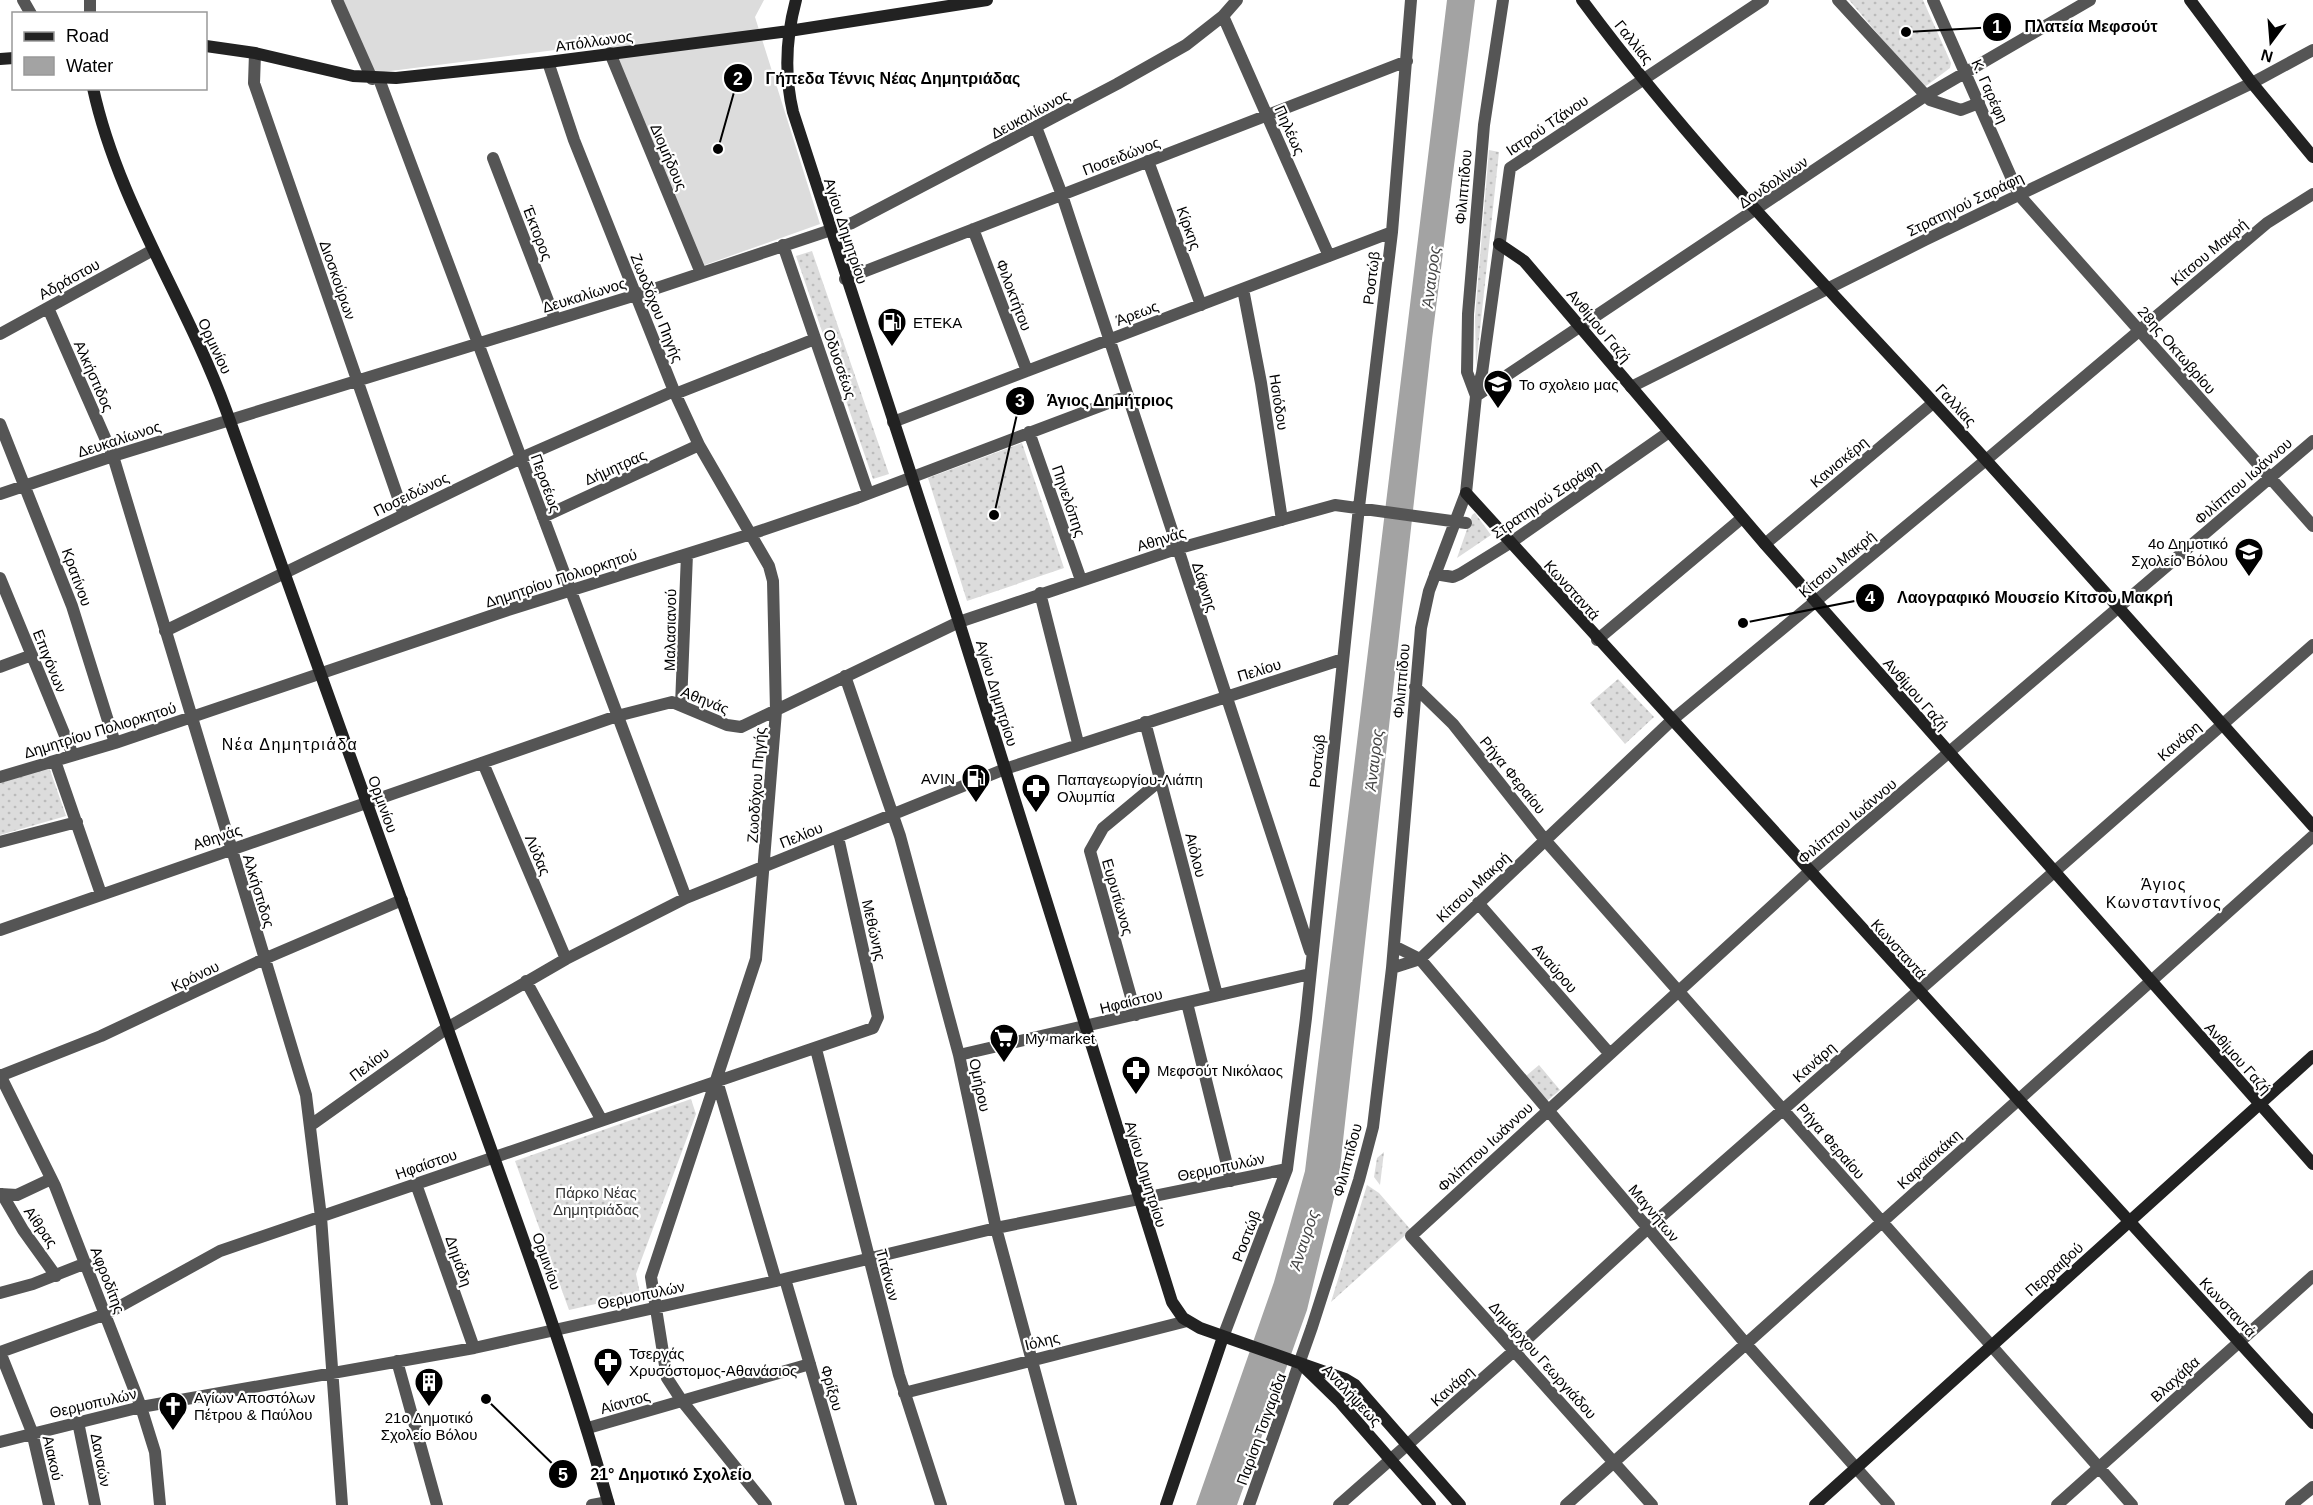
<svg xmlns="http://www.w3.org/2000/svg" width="2313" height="1505" font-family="Arial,sans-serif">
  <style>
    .grass { fill: url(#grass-dots) }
    .garden { fill: #dcdcdc }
    .water { fill: #a3a3a3 }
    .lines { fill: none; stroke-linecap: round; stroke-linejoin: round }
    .street { stroke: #555; stroke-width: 12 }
    .secondary { stroke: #222; stroke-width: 12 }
    .labels { text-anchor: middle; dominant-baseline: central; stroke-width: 4.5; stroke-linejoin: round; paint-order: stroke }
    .street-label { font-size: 15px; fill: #000; stroke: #fff }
    .poi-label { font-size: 15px; fill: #000; stroke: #fff; text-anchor: start }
    .park-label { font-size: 15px; fill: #333; stroke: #fff }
    .water-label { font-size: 16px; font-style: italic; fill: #444; stroke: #fff }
    .neighbourhood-label { font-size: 16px; letter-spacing: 1.5px; fill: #000; stroke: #fff }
    .leader { fill: none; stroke: #000; stroke-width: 2 }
    .callout-dot { fill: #000; stroke: #fff; stroke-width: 2 }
    .mark-label { font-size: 18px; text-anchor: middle; font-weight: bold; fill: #fff }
    .callout-label { font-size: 16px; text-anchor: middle; font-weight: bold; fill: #000; stroke: #fff; stroke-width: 4.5; stroke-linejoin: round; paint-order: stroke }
  </style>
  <defs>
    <pattern id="grass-dots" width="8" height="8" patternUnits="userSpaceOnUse" patternTransform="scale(1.5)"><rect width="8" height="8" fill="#dcdcdc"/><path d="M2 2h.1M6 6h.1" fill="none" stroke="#bbb" stroke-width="1.8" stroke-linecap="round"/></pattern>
  </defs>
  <rect width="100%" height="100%" fill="#fff"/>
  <path class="grass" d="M1849,0h74l28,63 -1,5 -24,18 -5,-1z
    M1489,150l10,2 -23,215 -1,-50z
    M812,251l77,223 -16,5 -77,-223z
    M1022,443l42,125 -97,33 -39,-123z
    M1475,513l16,22 -34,23 15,-43z
    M1618,679l36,38 -29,27 -35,-41z
    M49,767l17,49 -66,19v-52z
    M1539,1065l21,25 -13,11 -21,-25z
    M691,1099l5,15 -60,160 4,20 -71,16 -54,-149z
    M1384,1152l-4,33 -6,-8 3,-19z
    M1367,1185l12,8 32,37 -80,72z"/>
  <path class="garden" d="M342,0h422l-9,17 65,207 -118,42 -92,-223 -235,30z"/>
  <path class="water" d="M1447,0h28l-43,339 -93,838 -32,133 -70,195h-41l78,-223 31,-111z"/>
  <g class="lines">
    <path class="street" d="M23,0l8,14
      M90,0v14
      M337,0l35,79
      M1838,0l92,100 31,10 18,-7
      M1933,0l86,195 294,331
      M1223,16l106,240
      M255,53l-1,30 150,432
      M610,53l91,220
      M548,62l26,78 100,251 25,54 70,121 4,15 3,130 -20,248 -105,318 16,101 15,23 84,104
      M379,79l307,819
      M1036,127l26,68 248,756
      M493,158l62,161
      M1148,161l53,144
      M973,229l54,142
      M783,245l85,248
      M845,279l562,-218
      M1243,289l18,94 21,137
      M48,308l65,148 193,639 15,122 21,288
      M0,334l153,-84
      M1631,387l294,-147 327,-157 61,-33
      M675,394l140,-55
      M1476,396l449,-300 165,-96
      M1476,396l6,-23 28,-205 253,-168
      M893,422l499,-190
      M0,424l72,182 43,137
      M1029,432l52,148
      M0,494l113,-38 523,-161 216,-72 265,-139 69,-39 37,-29 14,-16
      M543,517l156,-72
      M1765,544l168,-141
      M1435,574l18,3 7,-3 50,-31 159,-111
      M0,578l73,177
      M1040,593l38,150
      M165,631l356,-173 153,-67
      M1597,640l145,-122
      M0,667l32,-12
      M845,676l55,160 59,219 37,173 75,277
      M1415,687l38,37 92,116 587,665
      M681,705l6,-151
      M1145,722l72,273
      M55,761l46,133
      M483,763l83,196
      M0,777l115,-34 393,-133 243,-76 106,-36 270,-102
      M0,842l77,-20
      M1478,903l131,150
      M0,930l617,-214 55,-14 55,23 14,2 218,-105 217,-73 159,-44 131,18
      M1394,946l26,13 326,385 143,161
      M1392,968l28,-9 251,-238 315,-261 281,-237 46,-29
      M526,981l75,138
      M1187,1003l44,178
      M1136,1015l-46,-164 13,-23 59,-49
      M816,1049l83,326 42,130
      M959,1055l351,-81
      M0,1075l55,111 86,221 14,45 5,53
      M0,1076l101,-40 163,-77 138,-59
      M717,1081l59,200
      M311,1125l136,-97 119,-69 120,-61 319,-129 338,-110
      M416,1184l58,164
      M0,1194l17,1 34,-16
      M2,1194l21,36 33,46
      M785,1279l66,226
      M0,1293l33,-9 53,-21
      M1223,1337l64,-168 19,-151 53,-511 33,-275 19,-232
      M0,1352l106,-38 114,-63 653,-223 5,-11 -40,-180
      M0,1352l32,80 17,73
      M397,1361l40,144
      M904,1393l283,-72
      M78,1422l17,83
      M588,1428l222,-64
      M0,1442l141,-35 333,-59 302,-67 220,-53 291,-59
      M592,1505l16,-3
      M1249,1505l63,-178 47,-147 14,-53 19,-159 29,-340 8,-37 37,-98 10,-97 -9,-24 1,-58 16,-189 19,-125
      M1339,1505l176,-155 133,-122 665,-583
      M1566,1505l747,-669
      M1652,1505l-241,-269 398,-364 504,-431
      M2057,1505l256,-229
      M2291,1505l22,-18"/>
    <path class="secondary" d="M796,0c-10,37 -12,74 -3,112l166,510 213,680 11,16 17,10 145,51 10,6 105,120
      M1582,0c105,142 230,271 350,401 129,140 254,283 381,425
      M2190,0l62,83 61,74
      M206,46l49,7 98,23 43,2 152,-16 241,-31 198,-31
      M0,59l14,-1
      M93,88c25,115 93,212 133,322 74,204 146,409 220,614 57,160 117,318 163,481
      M1499,244l25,17 241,283 548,620
      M1466,493l847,930
      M1303,1366l37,36 90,103
      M1166,1505l57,-168
      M1815,1505l498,-449"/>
  </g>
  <defs>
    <g id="fuel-pin" transform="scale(1.5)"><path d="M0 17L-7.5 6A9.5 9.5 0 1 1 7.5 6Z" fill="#000" stroke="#fff"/><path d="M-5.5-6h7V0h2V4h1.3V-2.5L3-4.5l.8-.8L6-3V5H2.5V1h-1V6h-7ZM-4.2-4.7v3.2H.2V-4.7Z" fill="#fff"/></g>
    <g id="school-pin" transform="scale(1.5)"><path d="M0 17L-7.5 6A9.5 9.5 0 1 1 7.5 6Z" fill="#000" stroke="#fff"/><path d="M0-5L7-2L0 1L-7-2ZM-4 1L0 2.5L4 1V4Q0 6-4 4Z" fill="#fff"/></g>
    <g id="pharmacy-pin" transform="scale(1.5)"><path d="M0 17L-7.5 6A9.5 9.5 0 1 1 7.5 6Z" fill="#000" stroke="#fff"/><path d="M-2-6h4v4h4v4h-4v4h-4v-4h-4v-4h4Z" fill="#fff"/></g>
    <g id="supermarket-pin" transform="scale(1.5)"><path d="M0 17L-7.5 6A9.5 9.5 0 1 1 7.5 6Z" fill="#000" stroke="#fff"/><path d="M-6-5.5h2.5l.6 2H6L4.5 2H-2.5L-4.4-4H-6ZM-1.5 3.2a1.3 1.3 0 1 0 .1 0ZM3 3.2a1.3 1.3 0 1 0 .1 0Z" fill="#fff"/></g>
    <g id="building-pin" transform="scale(1.5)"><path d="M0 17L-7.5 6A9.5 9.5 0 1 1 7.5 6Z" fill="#000" stroke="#fff"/><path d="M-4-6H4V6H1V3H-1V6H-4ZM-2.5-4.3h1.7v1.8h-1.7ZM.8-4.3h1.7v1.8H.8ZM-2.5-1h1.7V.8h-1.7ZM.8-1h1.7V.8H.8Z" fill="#fff"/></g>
    <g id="church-pin" transform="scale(1.5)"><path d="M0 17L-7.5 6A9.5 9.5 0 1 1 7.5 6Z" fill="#000" stroke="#fff"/><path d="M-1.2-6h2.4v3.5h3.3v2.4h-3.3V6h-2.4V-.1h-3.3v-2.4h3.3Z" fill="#fff"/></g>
  </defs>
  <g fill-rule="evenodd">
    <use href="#fuel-pin" x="892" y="322"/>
    <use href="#school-pin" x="1498" y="384"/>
    <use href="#school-pin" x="2249" y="552"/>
    <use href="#fuel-pin" x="976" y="778"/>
    <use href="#pharmacy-pin" x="1036" y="788"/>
    <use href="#supermarket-pin" x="1004" y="1038"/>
    <use href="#pharmacy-pin" x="1136" y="1070"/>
    <use href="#pharmacy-pin" x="608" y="1362"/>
    <use href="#building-pin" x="429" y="1382"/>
    <use href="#church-pin" x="173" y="1406"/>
  </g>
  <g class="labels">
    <g class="street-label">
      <text transform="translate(594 41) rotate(-8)">Απόλλωνος</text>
      <text transform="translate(1634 42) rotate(51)">Γαλλίας</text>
      <text transform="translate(1990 91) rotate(66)">Κ. Γαρέφη</text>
      <text transform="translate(1030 114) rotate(-28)">Δευκαλίωνος</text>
      <text transform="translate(1547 125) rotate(-34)">Ιατρού Τζάνου</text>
      <text transform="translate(1290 130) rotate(66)">Πηλέως</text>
      <text transform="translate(1121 156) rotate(-21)">Ποσειδώνος</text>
      <text transform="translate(669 157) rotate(67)">Διομήδους</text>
      <text transform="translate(1773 182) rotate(-34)">Δονδολίνων</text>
      <text transform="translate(1463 187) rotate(-85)">Φιλιππίδου</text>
      <text transform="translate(1965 204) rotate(-26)">Στρατηγού Σαράφη</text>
      <text transform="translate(1189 228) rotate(70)">Κίρκης</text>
      <text transform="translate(846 231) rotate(72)">Αγίου Δημητρίου</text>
      <text transform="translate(538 233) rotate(69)">Έκτορος</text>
      <text transform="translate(2209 252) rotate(-40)">Κίτσου Μακρή</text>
      <text transform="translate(1371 278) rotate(-83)">Ροστώβ</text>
      <text transform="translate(69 279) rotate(-29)">Αδράστου</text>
      <text transform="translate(338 280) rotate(71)">Διοσκούρων</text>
      <text transform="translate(584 295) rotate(-17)">Δευκαλίωνος</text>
      <text transform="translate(1014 295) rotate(69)">Φιλοκτήτου</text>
      <text transform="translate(657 308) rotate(68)">Ζωοδόχου Πηγής</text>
      <text transform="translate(1137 313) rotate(-21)">Άρεως</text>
      <text transform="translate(1599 326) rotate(50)">Ανθίμου Γαζή</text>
      <text transform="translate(215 346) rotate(65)">Ορμινίου</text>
      <text transform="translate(2177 350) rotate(49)">28ης Οκτωβρίου</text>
      <text transform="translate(840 364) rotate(71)">Οδυσσέως</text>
      <text transform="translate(94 376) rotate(66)">Αλκήστιδος</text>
      <text transform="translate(1279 402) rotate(81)">Ησιόδου</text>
      <text transform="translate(1956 405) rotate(47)">Γαλλίας</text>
      <text transform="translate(119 439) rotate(-18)">Δευκαλίωνος</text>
      <text transform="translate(1839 462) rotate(-40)">Κανισκέρη</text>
      <text transform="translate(615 467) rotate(-24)">Δήμητρας</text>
      <text transform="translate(2243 481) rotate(-41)">Φιλίππου Ιωάννου</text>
      <text transform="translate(546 483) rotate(70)">Περσέως</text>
      <text transform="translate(411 494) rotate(-26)">Ποσειδώνος</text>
      <text transform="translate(1546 499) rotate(-34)">Στρατηγού Σαράφη</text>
      <text transform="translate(1069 501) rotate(71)">Πηνελόπης</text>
      <text transform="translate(1161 539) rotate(-17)">Αθηνάς</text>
      <text transform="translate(1837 564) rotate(-40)">Κίτσου Μακρή</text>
      <text transform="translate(77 577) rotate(70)">Κρατίνου</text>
      <text transform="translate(561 578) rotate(-18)">Δημητρίου Πολιορκητού</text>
      <text transform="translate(1205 587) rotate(72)">Δάφνης</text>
      <text transform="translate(1572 590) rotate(48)">Κωνσταντά</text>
      <text transform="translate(670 630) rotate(-89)">Μαλασιανού</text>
      <text transform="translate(50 661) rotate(68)">Επιγόνων</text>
      <text transform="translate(1259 670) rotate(-17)">Πελίου</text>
      <text transform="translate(1401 681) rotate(-85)">Φιλιππίδου</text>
      <text transform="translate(997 693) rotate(73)">Αγίου Δημητρίου</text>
      <text transform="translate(1916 694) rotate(49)">Ανθίμου Γαζή</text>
      <text transform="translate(705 700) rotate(22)">Αθηνάς</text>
      <text transform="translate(100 730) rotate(-17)">Δημητρίου Πολιορκητού</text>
      <text transform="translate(2179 741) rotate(-41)">Κανάρη</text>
      <text transform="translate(1317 761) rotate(-84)">Ροστώβ</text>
      <text transform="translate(1513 775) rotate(51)">Ρήγα Φεραίου</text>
      <text transform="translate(756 785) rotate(-86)">Ζωοδόχου Πηγής</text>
      <text transform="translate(383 804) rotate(70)">Ορμινίου</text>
      <text transform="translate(1847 821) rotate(-40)">Φιλίππου Ιωάννου</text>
      <text transform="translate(801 835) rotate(-22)">Πελίου</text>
      <text transform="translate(217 837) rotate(-19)">Αθηνάς</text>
      <text transform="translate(538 855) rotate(67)">Λύδας</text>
      <text transform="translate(1196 855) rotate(76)">Αιόλου</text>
      <text transform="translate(1473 887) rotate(-43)">Κίτσου Μακρή</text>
      <text transform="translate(259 891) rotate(73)">Αλκήστιδος</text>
      <text transform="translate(1118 897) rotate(74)">Ευρυτίωνος</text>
      <text transform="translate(874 930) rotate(77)">Μεθώνης</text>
      <text transform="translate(1899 949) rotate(48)">Κωνσταντά</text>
      <text transform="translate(1555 968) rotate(49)">Αναύρου</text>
      <text transform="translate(195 976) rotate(-26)">Κρόνου</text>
      <text transform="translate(1131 1001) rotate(-14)">Ηφαίστου</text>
      <text transform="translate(2238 1058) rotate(48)">Ανθίμου Γαζή</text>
      <text transform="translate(1814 1062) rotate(-42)">Κανάρη</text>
      <text transform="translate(369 1064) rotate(-37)">Πελίου</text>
      <text transform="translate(980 1085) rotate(78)">Ομήρου</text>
      <text transform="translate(1831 1141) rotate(49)">Ρήγα Φεραίου</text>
      <text transform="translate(1485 1147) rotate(-43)">Φιλίππου Ιωάννου</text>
      <text transform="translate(1929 1159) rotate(-42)">Καραϊσκάκη</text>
      <text transform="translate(1347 1160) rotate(-75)">Φιλιππίδου</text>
      <text transform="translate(426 1164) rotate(-19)">Ηφαίστου</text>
      <text transform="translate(1221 1167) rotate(-12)">Θερμοπυλών</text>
      <text transform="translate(1146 1174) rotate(73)">Αγίου Δημητρίου</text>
      <text transform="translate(1654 1213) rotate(50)">Μαγνήτων</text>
      <text transform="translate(41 1227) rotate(55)">Αίθρας</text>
      <text transform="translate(1246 1236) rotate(-69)">Ροστώβ</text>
      <text transform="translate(459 1261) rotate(71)">Δημάδη</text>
      <text transform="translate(547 1261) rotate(71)">Ορμινίου</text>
      <text transform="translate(2054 1269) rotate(-42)">Περραιβού</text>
      <text transform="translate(888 1275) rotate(75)">Τιτάνων</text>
      <text transform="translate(108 1280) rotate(69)">Αφροδίτης</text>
      <text transform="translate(641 1295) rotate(-12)">Θερμοπυλών</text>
      <text transform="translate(2228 1307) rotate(47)">Κωνσταντά</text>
      <text transform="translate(1042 1341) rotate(-14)">Ιόλης</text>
      <text transform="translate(1543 1360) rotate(48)">Δημάρχου Γεωργιάδου</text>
      <text transform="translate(2175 1379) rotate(-42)">Βλαχάβα</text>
      <text transform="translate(1452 1386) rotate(-42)">Κανάρη</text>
      <text transform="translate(832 1388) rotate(74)">Φρίξου</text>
      <text transform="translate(1352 1395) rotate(47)">Αναλήψεως</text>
      <text transform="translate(625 1402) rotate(-16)">Αίαντος</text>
      <text transform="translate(93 1403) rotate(-13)">Θερμοπυλών</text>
      <text transform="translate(1261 1429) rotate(-70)">Παρίση Τσιγαρίδα</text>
      <text transform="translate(53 1458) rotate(77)">Αιακού</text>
      <text transform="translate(101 1460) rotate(79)">Δαναών</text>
    </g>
    <g class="poi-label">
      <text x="913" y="322">ΕΤΕΚΑ</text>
      <text x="1519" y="384">Το σχολειο μας</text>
      <text x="2228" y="543" text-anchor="end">4ο Δημοτικό<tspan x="2228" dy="17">Σχολείο Βόλου</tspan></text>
      <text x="955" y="778" text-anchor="end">AVIN</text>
      <text x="1057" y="779">Παπαγεωργίου-Λιάπη<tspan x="1057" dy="17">Ολυμπία</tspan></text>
      <text x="1025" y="1038">My market</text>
      <text x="1157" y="1070">Μεφσούτ Νικόλαος</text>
      <text x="629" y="1353">Τσεργάς<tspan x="629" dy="17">Χρυσόστομος-Αθανάσιος</tspan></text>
      <text x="194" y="1397">Αγίων Αποστόλων<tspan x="194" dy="17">Πέτρου &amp; Παύλου</tspan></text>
      <text x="429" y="1417" text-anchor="middle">21ο Δημοτικό<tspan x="429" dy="17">Σχολείο Βόλου</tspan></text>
    </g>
    <g class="park-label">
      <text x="596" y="1192">Πάρκο Νέας<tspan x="596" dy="17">Δημητριάδας</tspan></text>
    </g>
    <g class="water-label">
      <text transform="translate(1431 277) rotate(-83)">Άναυρος</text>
      <text transform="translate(1374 760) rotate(-83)">Άναυρος</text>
      <text transform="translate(1304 1240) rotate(-72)">Άναυρος</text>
    </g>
    <g class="neighbourhood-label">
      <text x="290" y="744">Νέα Δημητριάδα</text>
      <text x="2164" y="884">Άγιος<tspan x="2164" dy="18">Κωνσταντίνος</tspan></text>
    </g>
  </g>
  <path class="leader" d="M1906 32L1997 27M718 149L738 78M994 515L1020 401M1743 623L1870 598M486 1399L563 1474"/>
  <g class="callout-dot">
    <circle cx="1906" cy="32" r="6"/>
    <circle cx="718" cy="149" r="6"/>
    <circle cx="994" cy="515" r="6"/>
    <circle cx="1743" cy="623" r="6"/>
    <circle cx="486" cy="1399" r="6"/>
    <circle cx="1997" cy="27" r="15"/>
    <circle cx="738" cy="78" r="15"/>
    <circle cx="1020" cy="401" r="15"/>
    <circle cx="1870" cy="598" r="15"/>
    <circle cx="563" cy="1474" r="15"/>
  </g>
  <g class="mark-label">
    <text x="1997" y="33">1</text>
    <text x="738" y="85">2</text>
    <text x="1020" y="407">3</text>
    <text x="1870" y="604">4</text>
    <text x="563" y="1481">5</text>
  </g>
  <g class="callout-label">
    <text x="2091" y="32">Πλατεία Μεφσούτ</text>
    <text x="893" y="84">Γήπεδα Τέννις Νέας Δημητριάδας</text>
    <text x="1110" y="406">Άγιος Δημήτριος</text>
    <text x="2035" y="603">Λαογραφικό Μουσείο Κίτσου Μακρή</text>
    <text x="671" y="1480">21° Δημοτικό Σχολείο</text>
  </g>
  <rect x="12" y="12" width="195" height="78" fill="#ffffff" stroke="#999999" stroke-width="1.5"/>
  <rect x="24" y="32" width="30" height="9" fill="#222222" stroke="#999999" stroke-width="1.5"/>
  <text x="66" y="42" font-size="18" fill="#000000">Road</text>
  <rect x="24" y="57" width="30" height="18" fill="#a3a3a3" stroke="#999999" stroke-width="1.5"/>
  <text x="66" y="72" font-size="18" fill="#000000">Water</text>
  <g transform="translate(2271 42) rotate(196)" stroke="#ffffff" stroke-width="4.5" paint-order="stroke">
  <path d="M0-4.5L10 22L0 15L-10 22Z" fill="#000000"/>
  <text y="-9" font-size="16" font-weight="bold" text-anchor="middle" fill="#000000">N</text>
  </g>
</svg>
